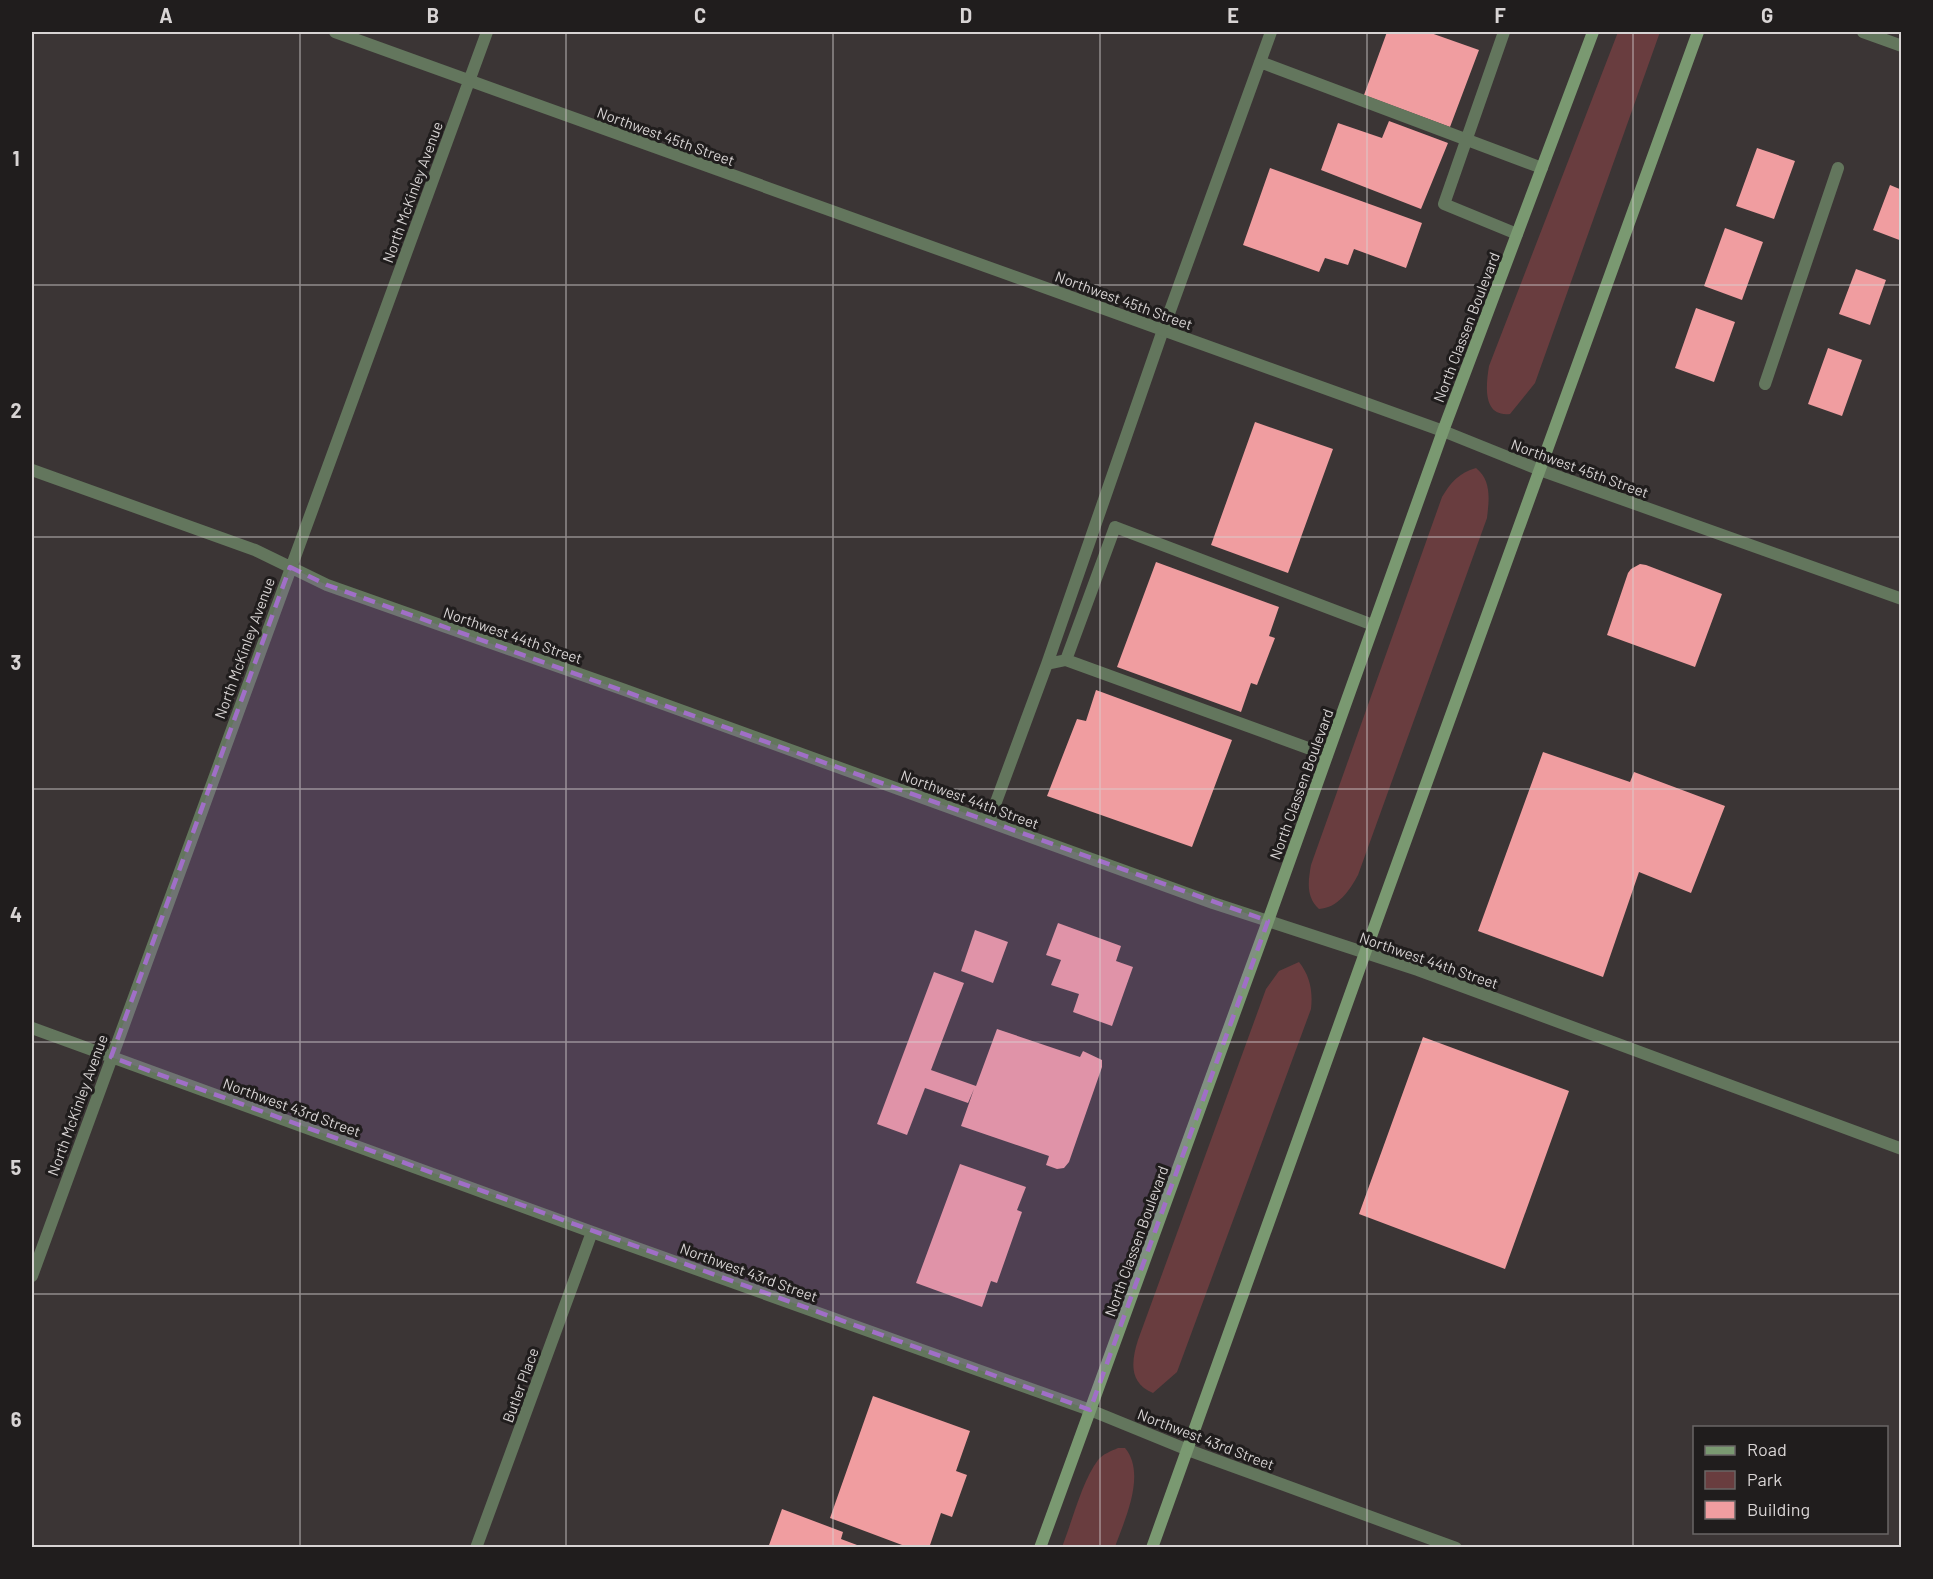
<svg xmlns="http://www.w3.org/2000/svg" width="1933" height="1579" font-family="Barlow,sans-serif">
  <style>
    .green { fill: #693d3f }
    .building { fill: #f09da0 }
    .lines { fill: none; stroke-linecap: round; stroke-linejoin: round }
    .lane { stroke: #63765d; stroke-width: 12 }
    .street { stroke: #63765d; stroke-width: 12 }
    .secondary { stroke: #7a9971; stroke-width: 12 }
    .marked { fill: #a06fc7; fill-opacity: 0.2; stroke: #a06fc7; stroke-width: 4.5; stroke-dasharray: 12 8; stroke-linejoin: round }
    .grid { fill: none; stroke: #d8d4d4; stroke-width: 1.5; stroke-opacity: 0.55 }
    .labels { text-anchor: middle; dominant-baseline: central; stroke-width: 6; stroke-linejoin: round; paint-order: stroke }
    .street-label { font-size: 15px; fill: #d8d4d4; stroke: #201d1d }
    .neatline { fill: none; stroke: #d8d4d4; stroke-width: 2 }
    .grid-label { font-size: 20px; text-anchor: middle; font-weight: bold; fill: #d8d4d4 }
  </style>
  <rect width="100%" height="100%" fill="#3b3535"/>
  <path class="green" d="M1618,32h42l-125,351 -25,31c-28,3 -24,-29 -21,-48z
    M1476,468c16,13 13,32 11,50l-129,357c-8,15 -20,33 -39,34 -13,-12 -11,-27 -8,-44l131,-368c9,-15 17,-24 34,-29z
    M1299,962c11,14 14,29 12,47l-134,363 -24,21c-24,-10 -22,-31 -15,-53l128,-351 13,-18z
    M1118,1448h7c22,26 -1,73 -10,99h-53c10,-25 20,-66 36,-87 5,-6 13,-9 20,-12z"/>
  <path class="building" d="M1387,32h41l51,18 -29,77 -86,-32z
    M1389,121l59,22 -27,66 -100,-39 17,-47 44,15z
    M1757,148l38,13 -21,58 -38,-13z
    M1270,168l152,55 -16,45 -52,-19 -6,16 -23,-7 -6,14 -76,-27z
    M1890,185l12,5v51l-29,-11z
    M1725,228l38,14 -21,58 -38,-14z
    M1856,269l30,11 -16,45 -31,-11z
    M1696,308l39,14 -21,60 -39,-14z
    M1828,348l34,12 -20,56 -34,-12z
    M1255,422l78,27 -45,124 -77,-28z
    M1156,562l123,45 -10,29 6,2 -18,47 -6,-2 -10,29 -124,-45z
    M1640,564l6,1 76,29 -27,73 -88,-32 21,-62 3,-4z
    M1096,690l136,50 -40,107 -145,-51 30,-77 9,2z
    M1543,752l87,30 4,-10 91,34 -34,87 -52,-21 -36,105 -125,-46z
    M1058,923l63,23 -5,15 17,6 -21,59 -39,-14 6,-18 -28,-9 10,-25 -15,-5z
    M975,930l33,12 -15,41 -32,-12z
    M934,972l30,11 -33,87 45,16 21,-57 83,28 3,-6 19,9v7l-33,95 -5,6 -7,1 -11,-4 3,-9 -88,-30 13,-37 -6,14 -43,-15 -18,47 -30,-11z
    M1423,1037l146,54 -64,178 -146,-55z
    M960,1164l66,23 -9,23 5,2 -25,71 -6,-2 -9,26 -66,-24z
    M873,1396l97,35 -14,40 11,4 -15,42 -11,-4 -12,35h-19l-80,-30z
    M782,1509l61,23 -2,7 24,9h-97z"/>
  <g class="lines">
    <path class="lane" d="M1504,32l-60,172 73,30
      M1260,62l282,106
      M1765,384l73,-216
      M1046,667l117,-337 108,-298
      M1327,755l-261,-95 49,-133 258,98
      M989,821l58,-157 19,-4"/>
    <path class="street" d="M335,32l1108,399 97,39 362,129
      M1863,32l39,14
      M32,470l223,80 72,35 295,104 591,214 205,67 484,179
      M32,1028l560,204 498,178 98,40 268,98
      M32,1276l455,-1244
      M476,1548l116,-316"/>
    <path class="secondary" d="M1040,1548l228,-627 175,-490 150,-399
      M1152,1548l213,-595 333,-921"/>
  </g>
  <path class="marked" d="M290,567l37,18 941,336 -178,489 -979,-353z"/>
  <path class="grid" d="M300,32v1516M566,32v1516M833,32v1516M1100,32v1516M1367,32v1516M1633,32v1516M32,285h1870M32,537h1870M32,789h1870M32,1042h1870M32,1294h1870"/>
  <g class="labels">
    <g class="street-label">
      <text transform="translate(666 136) rotate(20)">Northwest 45th Street</text>
      <text transform="translate(412 192) rotate(-70)">North McKinley Avenue</text>
      <text transform="translate(1124 300) rotate(20)">Northwest 45th Street</text>
      <text transform="translate(1466 327) rotate(-69)">North Classen Boulevard</text>
      <text transform="translate(1580 468) rotate(20)">Northwest 45th Street</text>
      <text transform="translate(513 635) rotate(19)">Northwest 44th Street</text>
      <text transform="translate(244 648) rotate(-70)">North McKinley Avenue</text>
      <text transform="translate(1301 784) rotate(-70)">North Classen Boulevard</text>
      <text transform="translate(970 799) rotate(20)">Northwest 44th Street</text>
      <text transform="translate(1429 960) rotate(19)">Northwest 44th Street</text>
      <text transform="translate(77 1105) rotate(-70)">North McKinley Avenue</text>
      <text transform="translate(292 1107) rotate(20)">Northwest 43rd Street</text>
      <text transform="translate(1136 1241) rotate(-70)">North Classen Boulevard</text>
      <text transform="translate(749 1272) rotate(20)">Northwest 43rd Street</text>
      <text transform="translate(520 1385) rotate(-70)">Butler Place</text>
      <text transform="translate(1206 1439) rotate(21)">Northwest 43rd Street</text>
    </g>
  </g>
  <rect width="1933" height="1579" fill="none" stroke="#201d1d" stroke-width="66"/>
  <rect x="1693" y="1426" width="195" height="108" fill="#201d1d" stroke="#6a6666" stroke-width="1.5"/>
  <rect x="1705" y="1446" width="30" height="9" fill="#7a9971" stroke="#6a6666" stroke-width="1.5"/>
  <text x="1747" y="1456" font-size="18" fill="#d8d4d4">Road</text>
  <rect x="1705" y="1471" width="30" height="18" fill="#693d3f" stroke="#6a6666" stroke-width="1.5"/>
  <text x="1747" y="1486" font-size="18" fill="#d8d4d4">Park</text>
  <rect x="1705" y="1501" width="30" height="18" fill="#f09da0" stroke="#6a6666" stroke-width="1.5"/>
  <text x="1747" y="1516" font-size="18" fill="#d8d4d4">Building</text>
  <rect x="33" y="33" width="1867" height="1513" class="neatline"/>
  <g class="grid-label">
    <text x="166" y="23">A</text>
    <text x="433" y="23">B</text>
    <text x="700" y="23">C</text>
    <text x="966" y="23">D</text>
    <text x="1233" y="23">E</text>
    <text x="1500" y="23">F</text>
    <text x="1767" y="23">G</text>
    <text x="16" y="166">1</text>
    <text x="16" y="418">2</text>
    <text x="16" y="670">3</text>
    <text x="16" y="922">4</text>
    <text x="16" y="1175">5</text>
    <text x="16" y="1427">6</text>
  </g>
</svg>
